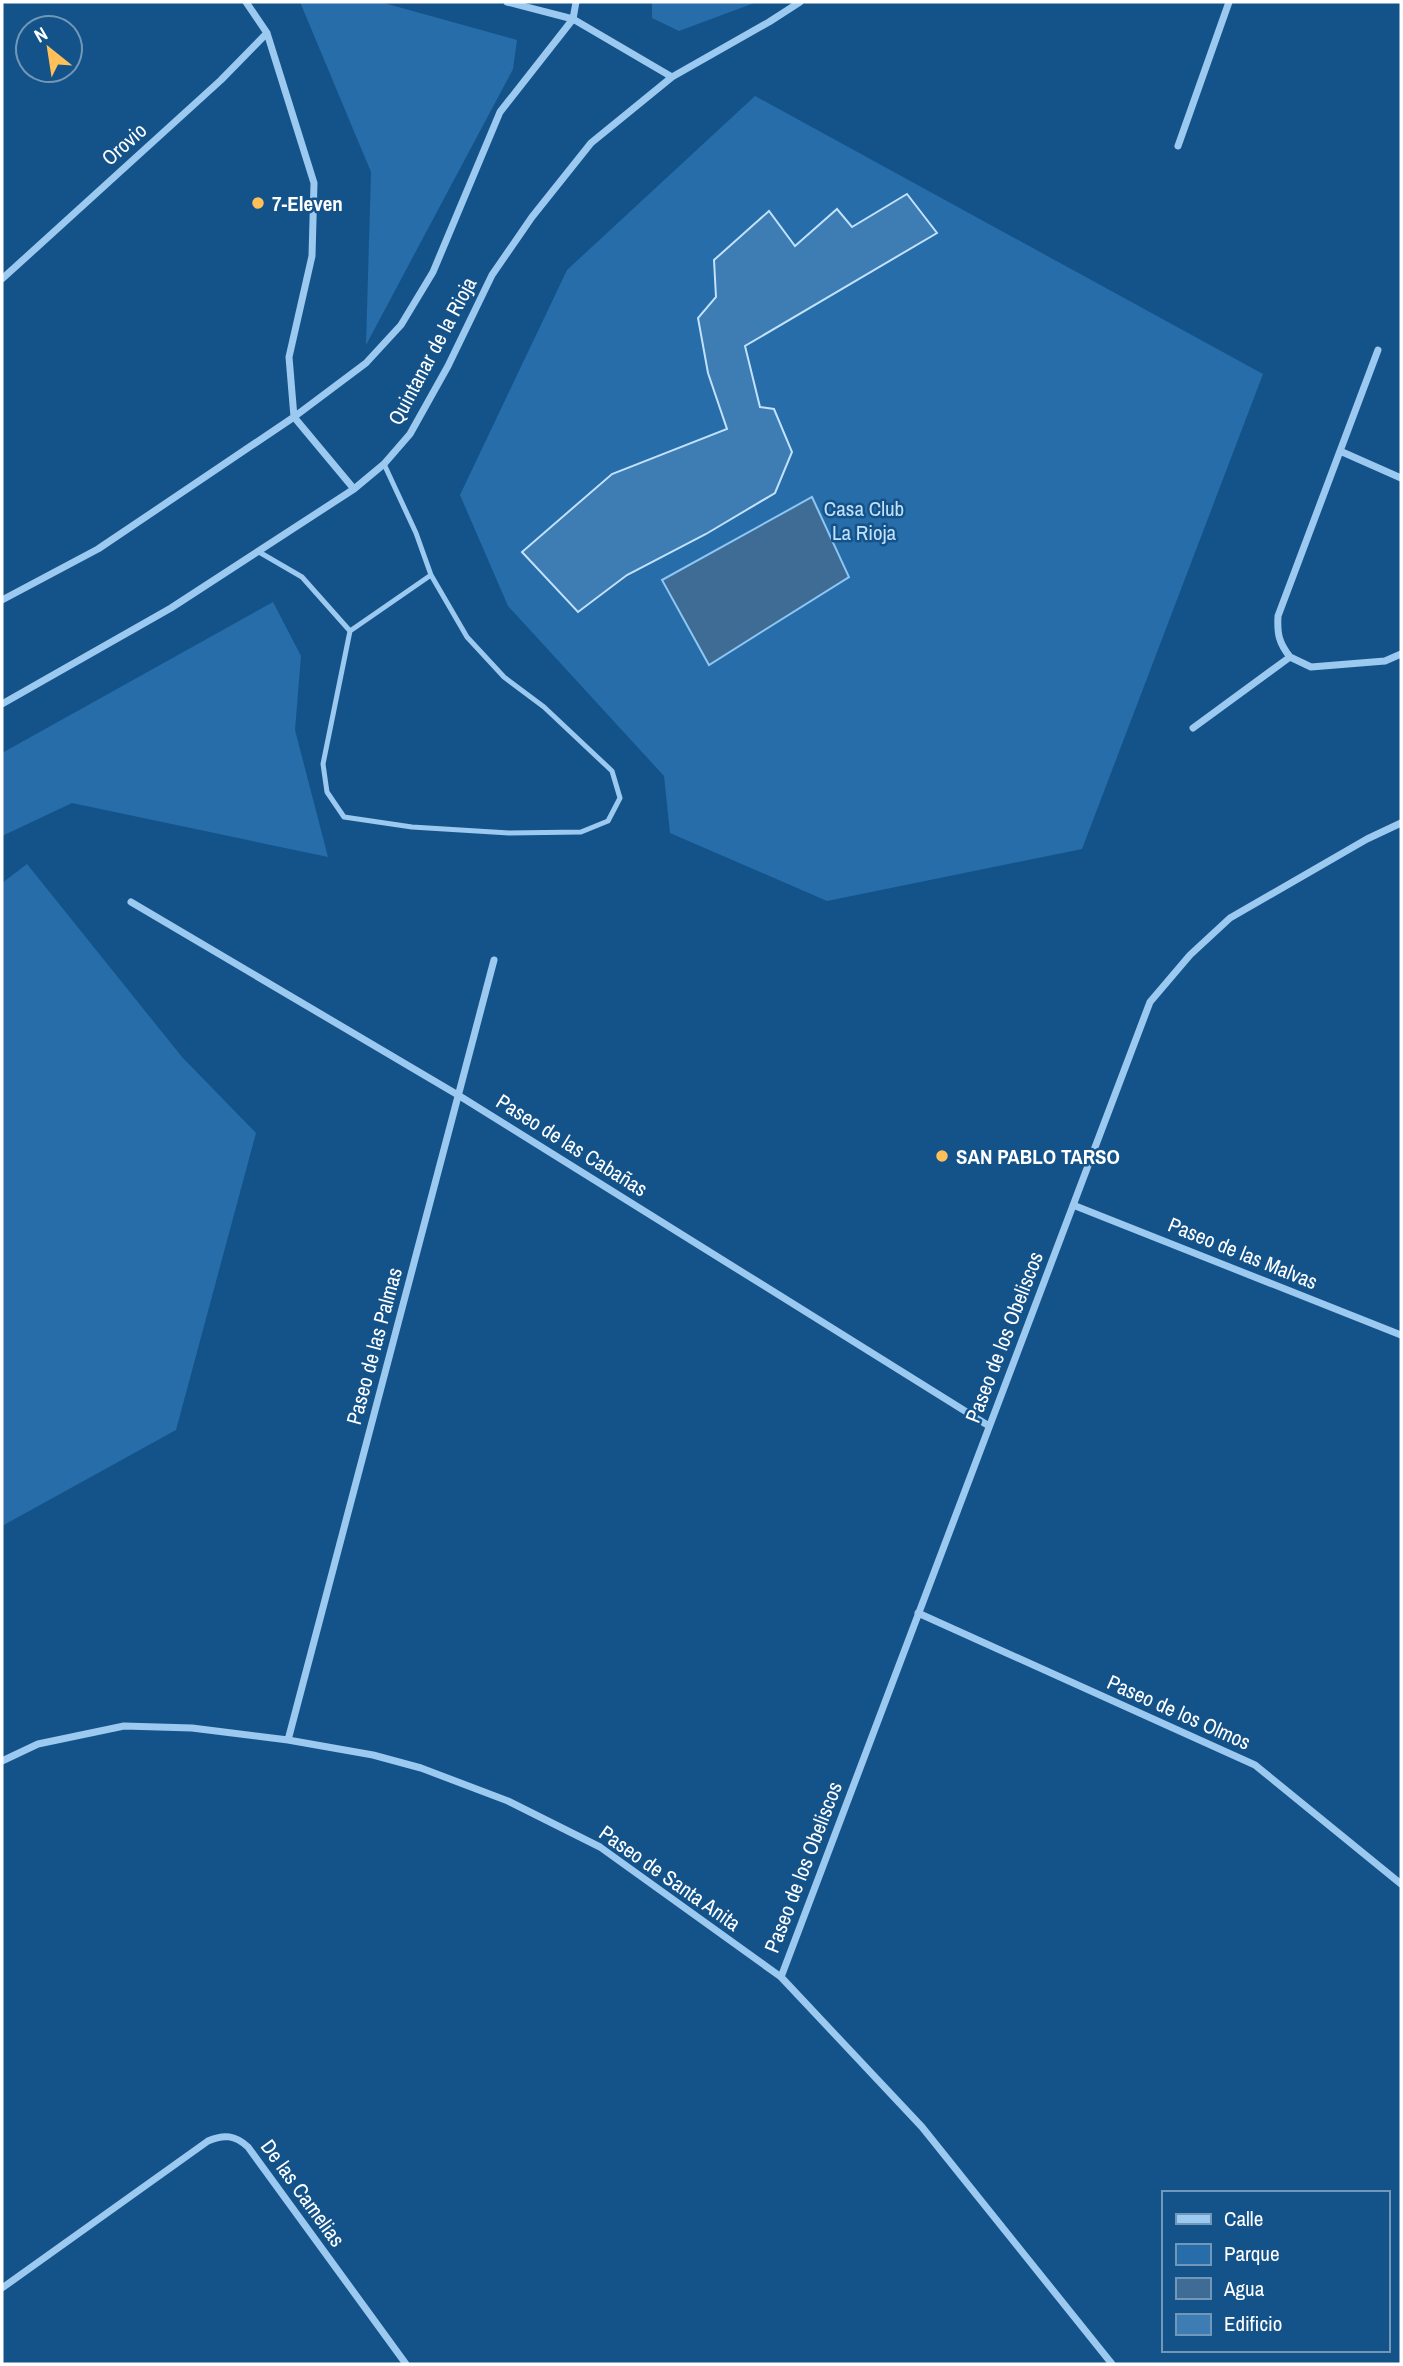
<svg xmlns="http://www.w3.org/2000/svg" width="1403" height="2366" font-family="'Archivo Narrow',sans-serif">
  <style>
    .green { fill: #266da9 }
    .water { fill: #3e6c95; stroke: #8ec6f3; stroke-width: 2 }
    .building { fill: #3d7db3; stroke: #c2e1fb; stroke-width: 2 }
    .lines { fill: none; stroke-linecap: round; stroke-linejoin: round }
    .service { stroke: #9cc9f0; stroke-width: 5 }
    .minor { stroke: #9cc9f0; stroke-width: 7 }
    .poi-dot { fill: #ffc05a; stroke: #14538a; stroke-width: 2.5 }
    .labels { text-anchor: middle; dominant-baseline: central; stroke-width: 5; stroke-linejoin: round; paint-order: stroke }
    .street-label { font-size: 21px; fill: #fff; stroke: #14538a }
    .poi-label { font-size: 21px; font-weight: bold; fill: #fff; stroke: #14538a; text-anchor: start }
    .park-label { font-size: 21px; fill: #c2e1fb; stroke: #14538a }
  </style>
  <rect width="100%" height="100%" fill="#14538a"/>
  <path class="green" d="M300,2l84,1 133,37 -4,29 -147,276 5,-173z
    M652,2h105l-78,29 -27,-13z
    M755,96l508,278 -181,475 -255,52 -157,-68 -6,-57 -156,-170 -48,-111 107,-225z
    M273,602l28,54 -6,74 33,127 -256,-54 -70,33v-83z
    M27,864l155,193 74,76 -80,297 -174,96v-643z"/>
  <path class="water" d="M812,497l37,80 -140,88 -47,-85z"/>
  <path class="building" d="M907,194l30,39 -192,113 15,61 14,2 18,43 -17,41 -69,41 -79,41 -49,37 -56,-60 90,-78 115,-45 -19,-56 -10,-55 18,-21 -2,-37 55,-49 26,35 42,-37 15,18z"/>
  <g class="lines">
    <path class="service" d="M259,552l43,25 48,54 -27,133 4,28 17,25 68,10 97,6 72,-1 27,-11 12,-23 -8,-27 -68,-64 -40,-30 -37,-40 -36,-62 -15,-42 -32,-69
      M350,631l81,-56"/>
    <path class="minor" d="M246,2l21,31 47,150 -2,73 -23,101 5,60 60,72
      M507,2l66,17 99,58
      M1178,146l51,-144
      M2,279l219,-199 46,-47
      M1340,451l61,27
      M2,600l96,-51 196,-132 72,-54 35,-38 32,-53 67,-160 73,-93 3,-17
      M1290,657c-11,-14 -13,-23 -12,-41l100,-266
      M2,704l169,-96 183,-119 30,-25 26,-30 38,-68 44,-91 40,-58 59,-74 81,-66 97,-55 31,-20
      M1193,728l97,-71 21,10 74,-6 16,-7
      M131,902l327,193 531,331
      M1073,1205l328,130
      M918,1613l337,152 146,119
      M288,1740l206,-780
      M2,1761l36,-17 86,-18 68,2 96,12 85,15 48,13 87,33 92,46 181,130 141,150 190,237
      M781,1977l369,-975 40,-47 40,-37 137,-79 34,-16
      M2,2288l206,-147c16,-7 27,-6 40,6l158,217"/>
  </g>
  <g class="poi-dot">
    <circle cx="258" cy="203" r="7"/>
    <circle cx="942" cy="1156" r="7"/>
  </g>
  <g class="labels">
    <g class="street-label">
      <text transform="translate(124 144) rotate(-42)">Orovio</text>
      <text transform="translate(432 351) rotate(-62)">Quintanar de la Rioja</text>
      <text transform="translate(572 1145) rotate(32)">Paseo de las Cabañas</text>
      <text transform="translate(1243 1253) rotate(22)">Paseo de las Malvas</text>
      <text transform="translate(1004 1337) rotate(-69)">Paseo de los Obeliscos</text>
      <text transform="translate(374 1346) rotate(-75)">Paseo de las Palmas</text>
      <text transform="translate(1179 1712) rotate(24)">Paseo de los Olmos</text>
      <text transform="translate(803 1867) rotate(-69)">Paseo de los Obeliscos</text>
      <text transform="translate(670 1878) rotate(35)">Paseo de Santa Anita</text>
      <text transform="translate(303 2193) rotate(54)">De las Camelias</text>
    </g>
    <g class="poi-label">
      <text x="272" y="203">7-Eleven</text>
      <text x="956" y="1156">SAN PABLO TARSO</text>
    </g>
    <g class="park-label">
      <text x="864" y="508">Casa Club<tspan x="864" dy="24">La Rioja</tspan></text>
    </g>
  </g>
  <rect width="1403" height="2366" fill="none" stroke="#ffffff" stroke-width="7"/>
  <rect x="1162" y="2191" width="228" height="161" fill="#14538a" stroke="#7298b9" stroke-width="2"/>
  <rect x="1176" y="2214" width="35" height="10" fill="#9cc9f0" stroke="#7298b9" stroke-width="2"/>
  <text x="1224" y="2226" font-size="21" fill="#ffffff">Calle</text>
  <rect x="1176" y="2244" width="35" height="21" fill="#266da9" stroke="#7298b9" stroke-width="2"/>
  <text x="1224" y="2261" font-size="21" fill="#ffffff">Parque</text>
  <rect x="1176" y="2278" width="35" height="21" fill="#3e6c95" stroke="#7298b9" stroke-width="2"/>
  <text x="1224" y="2296" font-size="21" fill="#ffffff">Agua</text>
  <rect x="1176" y="2314" width="35" height="21" fill="#3d7db3" stroke="#7298b9" stroke-width="2"/>
  <text x="1224" y="2331" font-size="21" fill="#ffffff">Edificio</text>
  <g transform="translate(49 49) rotate(330)"><circle r="33" fill="#14538a" stroke="#7298b9" stroke-width="2"/>
  <path d="M0-5L12 26L0 18L-12 26Z" fill="#ffc05a"/>
  <text y="-10" font-size="19" font-weight="bold" text-anchor="middle" fill="#ffffff">N</text>
  </g>
</svg>
